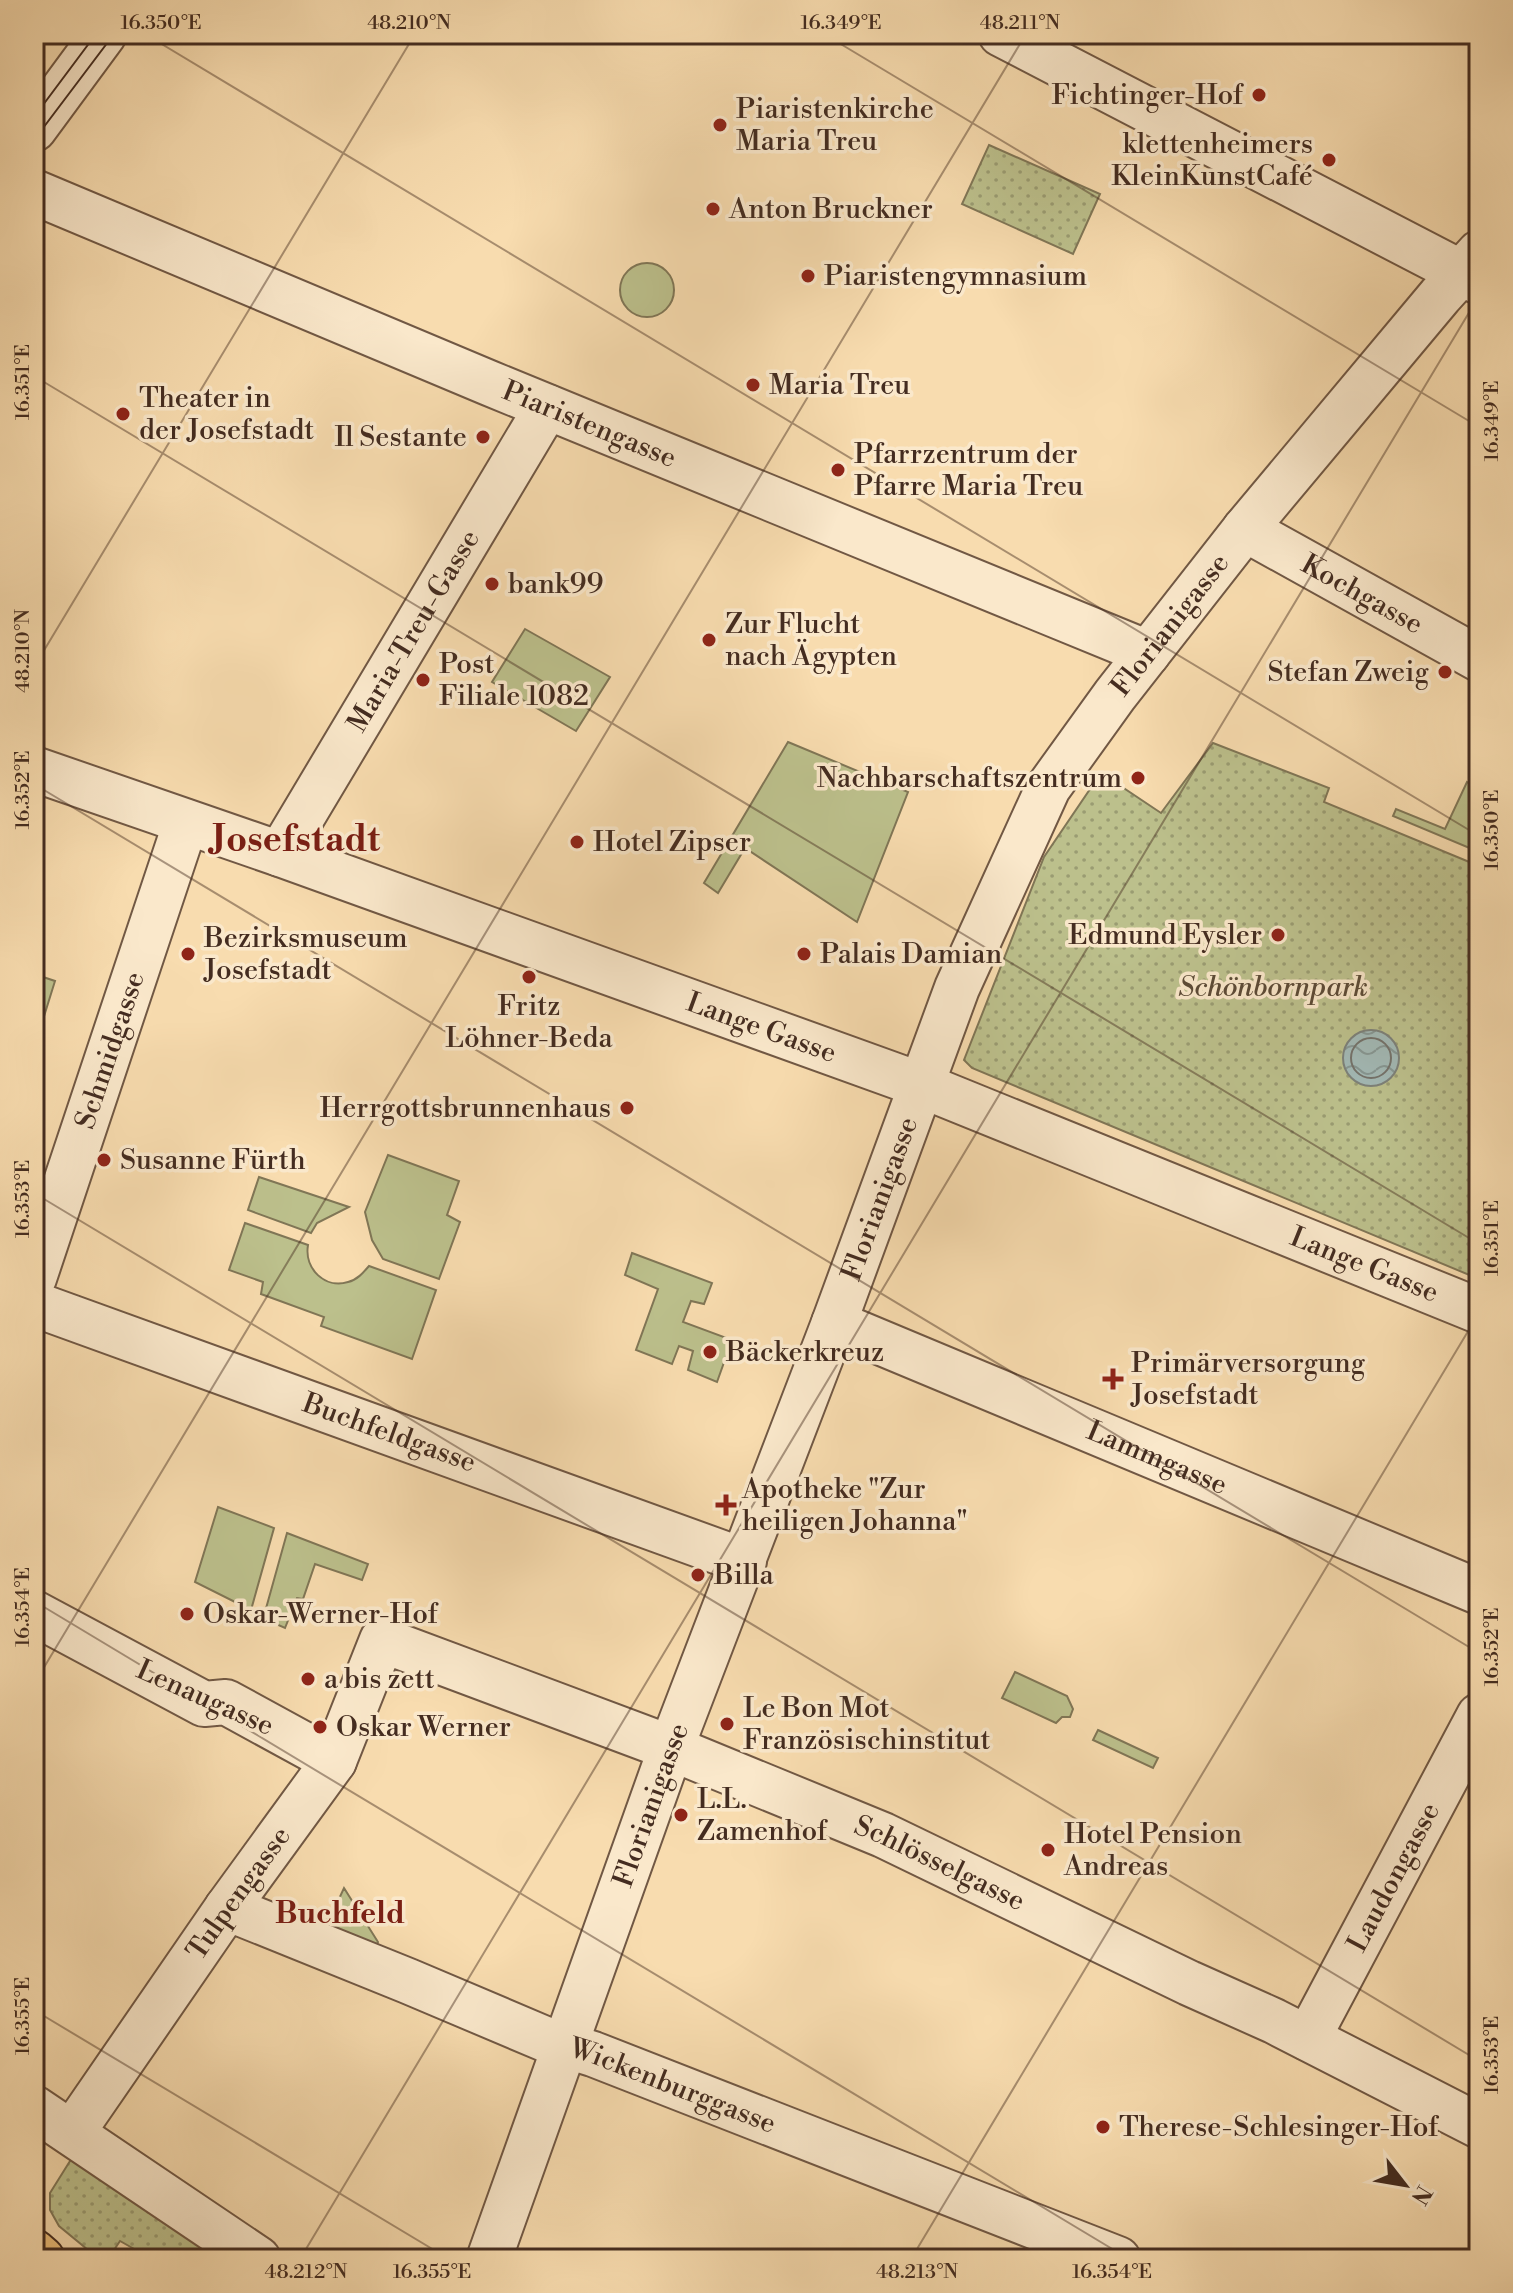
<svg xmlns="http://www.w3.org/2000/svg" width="1513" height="2293" font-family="'Libre Bodoni',serif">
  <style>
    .grass { fill: #bcc08c; stroke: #807656; stroke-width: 2 }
    .park { fill: url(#park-dots); stroke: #807656; stroke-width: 2 }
    .water { fill: url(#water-waves); stroke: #7c817a; stroke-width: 2 }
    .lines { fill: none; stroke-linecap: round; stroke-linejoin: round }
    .shore { stroke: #73726b; stroke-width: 2 }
    .minor-casing { stroke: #715844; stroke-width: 48 }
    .major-casing { stroke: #442c20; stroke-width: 48 }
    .minor { stroke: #fae8cb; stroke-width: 44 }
    .major { stroke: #ecbe78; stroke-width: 44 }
    .tram { stroke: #442c20; stroke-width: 2 }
    .ticks { fill: none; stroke: #442c20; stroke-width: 2; stroke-opacity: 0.45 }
    .poi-dot { fill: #8f2418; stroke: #fae8cb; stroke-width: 3 }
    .labels { text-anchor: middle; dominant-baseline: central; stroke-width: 7; stroke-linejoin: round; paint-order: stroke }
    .poi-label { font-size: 28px; fill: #442c20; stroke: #fae8cb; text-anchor: start }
    .street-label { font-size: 28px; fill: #442c20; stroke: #fae8cb }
    .park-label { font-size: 28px; font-style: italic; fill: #5c4a36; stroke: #fae8cb }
    .neighbourhood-label { font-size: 30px; font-weight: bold; fill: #7a1f14; stroke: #fae8cb }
    .district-label { font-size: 36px; font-weight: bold; fill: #7a1f14; stroke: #fae8cb }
    .neatline { fill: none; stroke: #442c20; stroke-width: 3 }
    .ticks-label { font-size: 20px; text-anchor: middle; fill: #442c20 }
  </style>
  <defs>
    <pattern id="park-dots" width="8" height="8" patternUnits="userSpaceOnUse" patternTransform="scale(2)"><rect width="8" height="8" fill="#bcc08c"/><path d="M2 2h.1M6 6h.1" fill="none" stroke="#9a9c72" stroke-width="1.8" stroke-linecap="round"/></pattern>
    <pattern id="water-waves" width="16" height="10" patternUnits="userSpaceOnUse" patternTransform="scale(2)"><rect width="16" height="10" fill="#a2b9b6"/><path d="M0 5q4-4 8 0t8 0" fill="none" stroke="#869794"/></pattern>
  </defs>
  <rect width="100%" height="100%" fill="#f8dcaf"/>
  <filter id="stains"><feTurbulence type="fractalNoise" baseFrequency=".0025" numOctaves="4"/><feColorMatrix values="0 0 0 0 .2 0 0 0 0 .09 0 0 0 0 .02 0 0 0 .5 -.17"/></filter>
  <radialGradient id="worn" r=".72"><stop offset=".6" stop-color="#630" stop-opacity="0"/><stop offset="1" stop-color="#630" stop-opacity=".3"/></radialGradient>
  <path class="grass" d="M620 290a27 27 0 1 1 54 0a27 27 0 1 1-54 0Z
    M525,629l85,48 -34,54 -84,-49z
    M788,742l120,50 -51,130 -112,-74 -27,45 -14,-10z
    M1467,782l12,8v62l-86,-36 3,-7 49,20z
    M34,974l21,7 -14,45 -7,-2z
    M388,1155l71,26 -12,34 13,7 -21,57 -56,-20 -11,-19 -7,-28z
    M259,1177l90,30 -32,16 -6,10 -63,-23z
    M245,1223l63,22c-4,24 17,44 40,37 9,-2 15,-9 21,-16l67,24 -24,69 -91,-33 3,-9 -63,-23 2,-12 -34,-12z
    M632,1253l80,30 -8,21 -13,-3 -8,21 49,18 -15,42 -29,-12 5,-19 -14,-5 -7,18 -36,-14 22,-61 -33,-14z
    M218,1507l56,21 -23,82 -56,-28z
    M287,1533l81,31 -6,16 -47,-16 -12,35 -6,-1 -12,30 -18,-8 -2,-8z
    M1015,1672l52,24 6,13 -3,8h-8l-6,6 -54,-25z
    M1098,1730l60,28 -5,10 -60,-28z
    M344,1888l34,54 -4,9 -59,-25 16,-10z"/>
  <path class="park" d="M989,145l111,49 -27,60 -111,-50z
    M1213,743l116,45 -5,14 155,64v413l-507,-211 -8,-8 80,-203 57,-84 60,40z
    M82,2157l152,102h-82l-32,-18 -8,12 6,6h-19l-40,-33 -9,-16v-17l20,-32z"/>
  <path class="water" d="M1343 1058a28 28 0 1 1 56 0a28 28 0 1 1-56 0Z"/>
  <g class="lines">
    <path class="shore" d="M1351 1058a20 20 0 1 1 40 0a20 20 0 1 1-40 0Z"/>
    <g class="minor-casing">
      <g id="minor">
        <path d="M1001,34l478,248"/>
        <path d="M34,129l70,-95"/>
        <path id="s1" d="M34,192l455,191 659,270"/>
        <path id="s2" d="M1245,529l234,130"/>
        <path id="s3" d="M34,769l246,85 641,231 558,226"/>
        <path id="s4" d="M280,854l267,-447"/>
        <path id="s5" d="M34,1278l152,-456"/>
        <path id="s6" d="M34,1304l710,257"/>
        <path id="s7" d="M834,1323l645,269"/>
        <path d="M34,1613l170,91 22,-2 108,59"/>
        <path id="s8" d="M227,1908l181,73 137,58 48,15 525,205"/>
        <path id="s9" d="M1308,2038l171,-322"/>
        <path d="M34,2108l224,151"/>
        <path id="s10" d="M72,2133l155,-225 107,-147 48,-121 289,108 212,87 306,148 85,38 205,105"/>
        <path id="s11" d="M489,2259l182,-511 163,-425 123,-335 91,-200 67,-93 130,-166 195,-233 39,-43"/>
      </g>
    </g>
    <g class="major-casing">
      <path id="major" d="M34,2252l8,7"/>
    </g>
    <use href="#minor" class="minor"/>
    <use href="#major" class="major"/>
    <path class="tram" d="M34,117l62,-83
      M34,140l80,-106"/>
  </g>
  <path class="ticks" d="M145,34l1334,802M824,34l655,393M34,376l1445,868M34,667l381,-633M34,784l1445,869M34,1193l1445,868M34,1601l1095,658M34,1684l992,-1650M34,2010l415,249M300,2259l1179,-1963M911,2259l568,-946"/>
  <g class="poi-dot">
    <circle cx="1259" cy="95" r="8"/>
    <circle cx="720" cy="125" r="8"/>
    <circle cx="1329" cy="160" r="8"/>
    <circle cx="713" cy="209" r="8"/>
    <circle cx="808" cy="276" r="8"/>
    <circle cx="753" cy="385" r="8"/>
    <circle cx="123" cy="414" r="8"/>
    <circle cx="483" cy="437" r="8"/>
    <circle cx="838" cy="470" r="8"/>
    <circle cx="492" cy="584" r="8"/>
    <circle cx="709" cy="640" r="8"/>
    <circle cx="1445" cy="672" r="8"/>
    <circle cx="423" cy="680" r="8"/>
    <circle cx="1138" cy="778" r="8"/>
    <circle cx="577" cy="842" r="8"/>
    <circle cx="1278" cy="935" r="8"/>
    <circle cx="188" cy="954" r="8"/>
    <circle cx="804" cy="954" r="8"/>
    <circle cx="529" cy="977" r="8"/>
    <circle cx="627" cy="1108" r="8"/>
    <circle cx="104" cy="1160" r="8"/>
    <circle cx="710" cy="1352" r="8"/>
    <path d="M1109 1367h8v8h8v8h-8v8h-8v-8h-8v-8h8z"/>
    <path d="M722 1493h8v8h8v8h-8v8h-8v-8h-8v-8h8z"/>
    <circle cx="698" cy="1575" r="8"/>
    <circle cx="187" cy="1614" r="8"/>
    <circle cx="308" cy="1679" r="8"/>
    <circle cx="727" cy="1724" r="8"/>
    <circle cx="320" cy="1727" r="8"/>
    <circle cx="681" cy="1815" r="8"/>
    <circle cx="1048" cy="1850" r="8"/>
    <circle cx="1103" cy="2127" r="8"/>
  </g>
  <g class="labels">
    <g class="poi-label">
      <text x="1243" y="95" text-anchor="end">Fichtinger-Hof</text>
      <text x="736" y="109">Piaristenkirche<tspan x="736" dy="32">Maria Treu</tspan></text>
      <text x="1313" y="144" text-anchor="end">klettenheimers<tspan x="1313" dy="32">KleinKunstCafé</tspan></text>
      <text x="729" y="209">Anton Bruckner</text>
      <text x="824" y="276">Piaristengymnasium</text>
      <text x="769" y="385">Maria Treu</text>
      <text x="139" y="398">Theater in<tspan x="139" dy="32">der Josefstadt</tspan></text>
      <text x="467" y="437" text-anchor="end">Il Sestante</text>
      <text x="854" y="454">Pfarrzentrum der<tspan x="854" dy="32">Pfarre Maria Treu</tspan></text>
      <text x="508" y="584">bank99</text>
      <text x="725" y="624">Zur Flucht<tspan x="725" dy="32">nach Ägypten</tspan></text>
      <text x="439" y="664">Post<tspan x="439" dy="32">Filiale 1082</tspan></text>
      <text x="1429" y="672" text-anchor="end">Stefan Zweig</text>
      <text x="1122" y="778" text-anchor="end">Nachbarschaftszentrum</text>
      <text x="593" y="842">Hotel Zipser</text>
      <text x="1262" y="935" text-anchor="end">Edmund Eysler</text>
      <text x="204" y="938">Bezirksmuseum<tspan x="204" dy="32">Josefstadt</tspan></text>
      <text x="820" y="954">Palais Damian</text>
      <text x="529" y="1006" text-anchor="middle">Fritz<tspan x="529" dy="32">Löhner-Beda</tspan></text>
      <text x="611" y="1108" text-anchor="end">Herrgottsbrunnenhaus</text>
      <text x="120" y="1160">Susanne Fürth</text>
      <text x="726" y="1352">Bäckerkreuz</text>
      <text x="1131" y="1363">Primärversorgung<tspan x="1131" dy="32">Josefstadt</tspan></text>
      <text x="742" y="1489">Apotheke "Zur<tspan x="742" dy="32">heiligen Johanna"</tspan></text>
      <text x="714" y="1575">Billa</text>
      <text x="203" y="1614">Oskar-Werner-Hof</text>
      <text x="324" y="1679">a bis zett</text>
      <text x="743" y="1708">Le Bon Mot<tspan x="743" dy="32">Französischinstitut</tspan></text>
      <text x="336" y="1727">Oskar Werner</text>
      <text x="697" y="1799">L.L.<tspan x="697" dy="32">Zamenhof</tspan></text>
      <text x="1064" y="1834">Hotel Pension<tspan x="1064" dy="32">Andreas</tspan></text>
      <text x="1119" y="2127">Therese-Schlesinger-Hof</text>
    </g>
    <g class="street-label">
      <text stroke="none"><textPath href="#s1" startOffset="602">Piaristengasse</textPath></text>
      <text stroke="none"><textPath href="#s2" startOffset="134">Kochgasse</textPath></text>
      <text stroke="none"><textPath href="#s11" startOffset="1778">Florianigasse</textPath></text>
      <text stroke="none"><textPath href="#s4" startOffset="260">Maria-Treu-Gasse</textPath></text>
      <text stroke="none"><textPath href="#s3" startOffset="772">Lange Gasse</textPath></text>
      <text stroke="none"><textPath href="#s5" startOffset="240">Schmidgasse</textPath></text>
      <text stroke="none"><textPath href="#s11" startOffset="1130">Florianigasse</textPath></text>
      <text stroke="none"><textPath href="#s3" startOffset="1420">Lange Gasse</textPath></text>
      <text stroke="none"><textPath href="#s6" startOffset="378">Buchfeldgasse</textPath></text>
      <text stroke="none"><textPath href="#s7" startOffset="350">Lammgasse</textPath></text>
      <text transform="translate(205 1698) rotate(24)">Lenaugasse</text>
      <text stroke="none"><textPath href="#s11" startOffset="482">Florianigasse</textPath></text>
      <text stroke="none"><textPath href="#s10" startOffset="1186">Schlösselgasse</textPath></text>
      <text stroke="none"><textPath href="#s9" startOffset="182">Laudongasse</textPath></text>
      <text stroke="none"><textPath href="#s10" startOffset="292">Tulpengasse</textPath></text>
      <text stroke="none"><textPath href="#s8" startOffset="480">Wickenburggasse</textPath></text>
    </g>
    <g class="park-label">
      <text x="1273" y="987">Schönbornpark</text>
    </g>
    <g class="neighbourhood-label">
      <text x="340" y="1914">Buchfeld</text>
    </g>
    <g class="district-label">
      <text x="296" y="840">Josefstadt</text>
    </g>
  </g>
  <rect width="1513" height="2293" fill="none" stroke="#f8dcaf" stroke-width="88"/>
  <g transform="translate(1405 2185) rotate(121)" stroke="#fae8cb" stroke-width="6" paint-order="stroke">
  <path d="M0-6L14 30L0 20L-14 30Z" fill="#442c20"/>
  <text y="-12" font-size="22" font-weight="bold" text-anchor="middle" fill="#442c20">N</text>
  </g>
  <rect x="44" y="44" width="1425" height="2205" class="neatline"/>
  <g class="ticks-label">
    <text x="161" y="29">16.350°E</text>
    <text x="409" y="29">48.210°N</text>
    <text x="841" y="29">16.349°E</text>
    <text x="1020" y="29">48.211°N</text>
    <text transform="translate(22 382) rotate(-90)" y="7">16.351°E</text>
    <text transform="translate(1491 421) rotate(-90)" y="7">16.349°E</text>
    <text transform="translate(22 651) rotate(-90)" y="7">48.210°N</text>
    <text transform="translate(22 790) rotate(-90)" y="7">16.352°E</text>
    <text transform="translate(1491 830) rotate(-90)" y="7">16.350°E</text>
    <text transform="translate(22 1199) rotate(-90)" y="7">16.353°E</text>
    <text transform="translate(1491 1238) rotate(-90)" y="7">16.351°E</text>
    <text transform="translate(22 1607) rotate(-90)" y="7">16.354°E</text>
    <text transform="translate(1491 1647) rotate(-90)" y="7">16.352°E</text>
    <text transform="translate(22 2016) rotate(-90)" y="7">16.355°E</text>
    <text transform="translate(1491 2055) rotate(-90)" y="7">16.353°E</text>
    <text x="306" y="2278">48.212°N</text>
    <text x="432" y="2278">16.355°E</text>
    <text x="917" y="2278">48.213°N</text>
    <text x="1112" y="2278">16.354°E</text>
  </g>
  <rect width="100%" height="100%" filter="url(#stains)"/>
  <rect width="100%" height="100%" fill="url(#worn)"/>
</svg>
